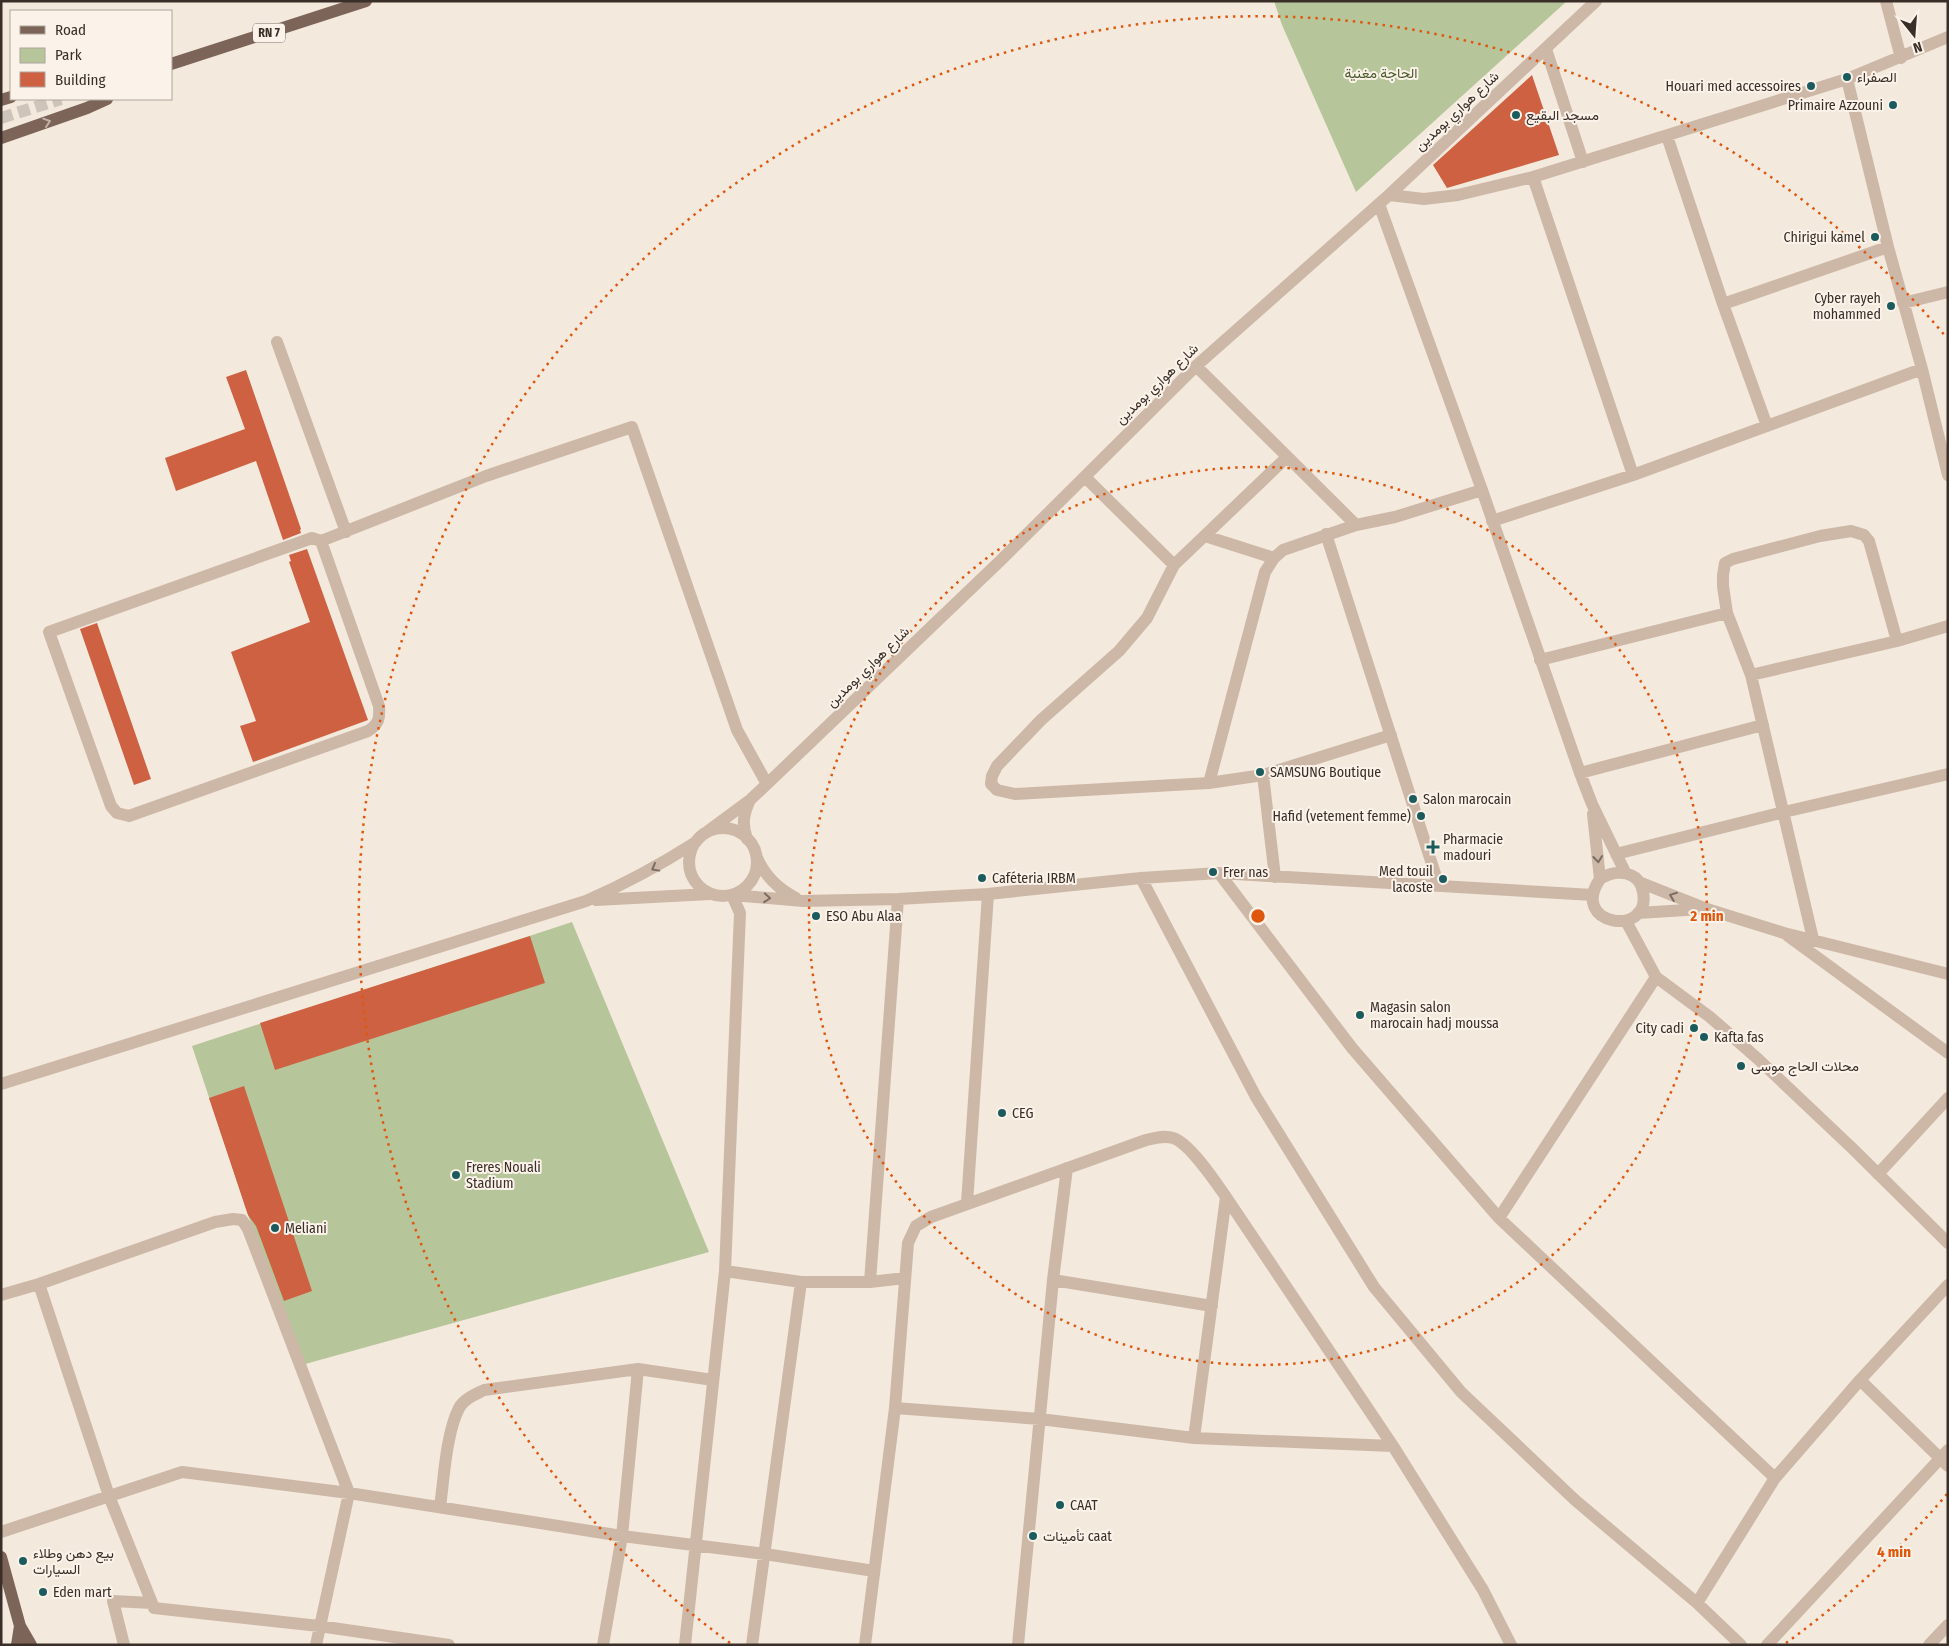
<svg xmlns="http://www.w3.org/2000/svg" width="1949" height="1646" font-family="'Fira Sans Condensed',Vazirmatn,sans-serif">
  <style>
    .green { fill: #b7c59b }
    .building { fill: #ce6141 }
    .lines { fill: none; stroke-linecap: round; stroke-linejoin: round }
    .major-tunnel { stroke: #cfc4b9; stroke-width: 12; stroke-dasharray: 12 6; stroke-linecap: butt }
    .minor { stroke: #cdb8a8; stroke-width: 12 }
    .major { stroke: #7d6459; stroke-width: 12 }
    .oneway { stroke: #c2b3a9 }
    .oneway2 { stroke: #7c6c62 }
    .ring { fill: none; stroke: #df570d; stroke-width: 2.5; stroke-dasharray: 2.5 5 }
    .poi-dot { fill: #1b5b5e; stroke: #fbf3ea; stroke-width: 2 }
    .labels { text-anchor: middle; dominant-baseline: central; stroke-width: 4; stroke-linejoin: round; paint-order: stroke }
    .shield { fill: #fbf3ea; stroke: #746962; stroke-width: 1 }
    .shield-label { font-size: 12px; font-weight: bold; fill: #3a2e28 }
    .park-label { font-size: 14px; fill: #495a2a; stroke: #fbf3ea }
    .poi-label { font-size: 14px; fill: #3a2e28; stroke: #fbf3ea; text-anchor: start }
    .street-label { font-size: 14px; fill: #3a2e28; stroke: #fbf3ea }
    .centre { fill: #df570d; stroke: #fbf3ea; stroke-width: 2.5 }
    .ring-label { font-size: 15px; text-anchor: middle; font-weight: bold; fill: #df570d; stroke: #fbf3ea; stroke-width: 4; stroke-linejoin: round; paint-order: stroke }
  </style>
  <rect width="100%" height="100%" fill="#f4e9dd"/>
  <path class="green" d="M1274,1h293l-211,191 -74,-167z
    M572,922l137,330 -411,114 -106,-320z"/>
  <path class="building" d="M1532,75l27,80 -112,33 -14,-23z
    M246,370l55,159 -1,1 1,3 -18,7 -27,-79 -80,30 -11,-33 80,-29 -19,-52z
    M307,549l61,171 -115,42 -13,-36 16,-5 -25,-69 79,-30 -21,-60 2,-1 -2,-6z
    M97,623l54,156 -17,6 -54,-156z
    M530,936l15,47 -270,87 -15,-47z
    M244,1086l68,205 -28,10 -28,-75 -8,-11 -39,-117z"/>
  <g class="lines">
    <path class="major-tunnel" d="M1,118l60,-19"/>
    <path class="minor" d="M1886,1l15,57
      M1546,49l37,113
      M1847,79l41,168 34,122 26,106
      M1667,136l56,168 44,122
      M1533,177l100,298
      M1389,195l35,4 34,-4 75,-18 314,-98 101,-42
      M1379,204l103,286 98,283 12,31 33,68
      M1903,303l45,-11
      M1723,304l165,-57
      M277,342l69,190
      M1196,366l160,159 39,-8 87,-27
      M1287,457l-113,108 -27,53 -28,33 -78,69 -44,46 -5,10 -1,8 6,6 18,4 194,-11 54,-8 128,-40
      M1085,477l89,88
      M1492,521l141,-46 289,-106
      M1326,534l113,352
      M1205,536l69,22
      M321,541l58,165c1,12 0,18 -11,25l-239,85 -12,-3 -6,-7 -62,-174 263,-94 9,3 165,-65 146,-49 105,303 30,54
      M1540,660l187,-47
      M1751,675l146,-34 51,-15
      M1580,773l183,-48
      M1263,775l12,102
      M1209,783l56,-211 9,-14 9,-8 73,-25
      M1593,814l7,65c-32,47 52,59 43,13 -4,-22 -27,-23 -43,-13
      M689 862a34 34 0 1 1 68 0a34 34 0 1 1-68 0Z
      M704,834l46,-34 17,-16 233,-223 196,-195 193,-171 207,-194
      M747,839c-5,-14 -4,-25 3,-39
      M1616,854l168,-42 164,-38
      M757,858c8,18 21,31 39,40
      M1219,873l133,175 147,170 276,260
      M1141,878l115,219 118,190 87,105 114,108 122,103 44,42
      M1639,882l68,27 77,24 164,41
      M732,895l71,6 95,-2 90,-5 153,-16 78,-5 374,22
      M596,900l114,-6
      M1638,913l64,-4
      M1626,921l30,56 54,40 48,42 94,89 96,95
      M1788,936l160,117
      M1813,939l-62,-264 -24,-62 -4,-27v-11l2,-12 8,-4 87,-23 31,-5 13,4 5,6 28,100
      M1,1084l585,-183c39,-17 74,-36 110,-59
      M1878,1174l70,-76
      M967,1203l21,-309
      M1499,1218l157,-241
      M725,1271l15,-358 -8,-18
      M1053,1280l159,26
      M870,1282l28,-383
      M39,1284l70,212 45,112 165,18 130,19
      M1,1295l38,-11 176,-62 18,-3 9,1 6,9 101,264 -33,152
      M1860,1380l88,86
      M895,1408l145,11 154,19 199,8
      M1194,1438l32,-241
      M440,1507c4,-29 6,-73 19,-99 5,-9 15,-13 25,-18l154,-21 75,11
      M1,1532l181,-60 167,21 273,43 143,18 109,17
      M1697,1603l78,-125 85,-98 88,-95
      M124,1645l-11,-44 39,2
      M603,1645l19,-109 16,-167
      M685,1645l40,-374 76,11h69l35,-4
      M752,1645l49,-363
      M865,1645l30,-237 13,-165 8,-17 15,-9 215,-77c9,-2 18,-5 27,-2 17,5 43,45 53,59l167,249 90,144 28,55
      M1018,1645l35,-365 14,-112
      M1767,1645l181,-195
      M1929,1645l19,-20"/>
    <path class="major" d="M171,64l195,-63
      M1,100l10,-3
      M1,138l86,-30 20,-9
      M1,1557l19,69 11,19
      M17,1645l3,-19"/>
  </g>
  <defs><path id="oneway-chevron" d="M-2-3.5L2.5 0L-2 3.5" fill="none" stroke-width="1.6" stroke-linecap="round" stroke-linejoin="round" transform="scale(1.25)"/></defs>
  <use class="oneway" href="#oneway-chevron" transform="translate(47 122) rotate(-19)"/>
  <g class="oneway2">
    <use href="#oneway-chevron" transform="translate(1598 859) rotate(84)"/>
    <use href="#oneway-chevron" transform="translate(655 868) rotate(151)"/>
    <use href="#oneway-chevron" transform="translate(1673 896) rotate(-159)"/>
    <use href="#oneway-chevron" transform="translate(767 898) rotate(5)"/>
  </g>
  <g class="ring">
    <circle cx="1258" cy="916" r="449"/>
    <path d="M1947 1494A899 899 0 0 1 1786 1643M730 1643A899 899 0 1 1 1947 338"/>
  </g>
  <g class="poi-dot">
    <circle cx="1847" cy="77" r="5"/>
    <circle cx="1811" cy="86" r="5"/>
    <circle cx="1893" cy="105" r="5"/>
    <circle cx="1516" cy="115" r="5"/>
    <circle cx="1875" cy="237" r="5"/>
    <circle cx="1891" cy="306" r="5"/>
    <circle cx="1260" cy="772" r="5"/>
    <circle cx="1413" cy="799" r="5"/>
    <circle cx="1421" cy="816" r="5"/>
    <path d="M1430.5 839.5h5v5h5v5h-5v5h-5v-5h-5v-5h5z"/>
    <circle cx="1213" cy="872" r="5"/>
    <circle cx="982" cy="878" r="5"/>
    <circle cx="1443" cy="879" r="5"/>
    <circle cx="816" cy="916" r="5"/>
    <circle cx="1360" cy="1015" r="5"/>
    <circle cx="1694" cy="1028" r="5"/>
    <circle cx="1704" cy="1037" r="5"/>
    <circle cx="1741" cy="1066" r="5"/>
    <circle cx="1002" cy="1113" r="5"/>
    <circle cx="456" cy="1175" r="5"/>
    <circle cx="275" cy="1228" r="5"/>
    <circle cx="1060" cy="1505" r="5"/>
    <circle cx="1033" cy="1536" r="5"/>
    <circle cx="23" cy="1561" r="5"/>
    <circle cx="43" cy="1592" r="5"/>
  </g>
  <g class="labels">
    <rect class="shield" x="253" y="23.5" width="32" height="19" rx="4"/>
    <g class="shield-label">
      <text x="269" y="33">RN 7</text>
    </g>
    <g class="park-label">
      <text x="1381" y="73">الحاجة مغنية</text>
    </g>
    <g class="poi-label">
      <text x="1857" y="77">الصفراء</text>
      <text x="1801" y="86" text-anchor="end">Houari med accessoires</text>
      <text x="1883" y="105" text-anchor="end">Primaire Azzouni</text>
      <text x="1526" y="115">مسجد البقيع</text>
      <text x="1865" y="237" text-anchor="end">Chirigui kamel</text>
      <text x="1881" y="298" text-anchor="end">Cyber rayeh<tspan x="1881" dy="16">mohammed</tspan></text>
      <text x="1270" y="772">SAMSUNG Boutique</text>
      <text x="1423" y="799">Salon marocain</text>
      <text x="1411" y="816" text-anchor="end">Hafid (vetement femme)</text>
      <text x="1443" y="839">Pharmacie<tspan x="1443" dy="16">madouri</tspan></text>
      <text x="1433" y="871" text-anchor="end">Med touil<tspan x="1433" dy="16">lacoste</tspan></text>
      <text x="1223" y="872">Frer nas</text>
      <text x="992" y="878">Caféteria IRBM</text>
      <text x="826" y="916">ESO Abu Alaa</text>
      <text x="1370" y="1007">Magasin salon<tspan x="1370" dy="16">marocain hadj moussa</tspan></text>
      <text x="1684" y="1028" text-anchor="end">City cadi</text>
      <text x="1714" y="1037">Kafta fas</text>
      <text x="1751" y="1066">محلات الحاج موسى</text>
      <text x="1012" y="1113">CEG</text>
      <text x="466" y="1167">Freres Nouali<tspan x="466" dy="16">Stadium</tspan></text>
      <text x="285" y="1228">Meliani</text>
      <text x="1070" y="1505">CAAT</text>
      <text x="1043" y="1536">تأمينات caat</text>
      <text x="33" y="1553">بيع دهن وطلاء<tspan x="33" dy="16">السيارات</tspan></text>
      <text x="53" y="1592">Eden mart</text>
    </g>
    <g class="street-label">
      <text transform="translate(1457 111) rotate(-43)">شارع هواري بومدين</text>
      <text transform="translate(1157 384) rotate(-44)">شارع هواري بومدين</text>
      <text transform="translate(868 667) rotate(-44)">شارع هواري بومدين</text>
    </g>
  </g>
  <circle cx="1258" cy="916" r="8" class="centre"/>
  <g class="ring-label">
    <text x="1707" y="921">2 min</text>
    <text x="1894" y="1557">4 min</text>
  </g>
  <rect width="1949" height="1646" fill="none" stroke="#3a2e28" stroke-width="5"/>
  <rect x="10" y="10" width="162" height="90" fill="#fbf3ea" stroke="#aea49c"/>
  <rect x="20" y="26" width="25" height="8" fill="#7d6459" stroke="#aea49c"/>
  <text x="55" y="35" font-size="15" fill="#3a2e28">Road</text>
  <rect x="20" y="48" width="25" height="15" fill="#b7c59b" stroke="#aea49c"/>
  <text x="55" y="60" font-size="15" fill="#3a2e28">Park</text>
  <rect x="20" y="72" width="25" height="15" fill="#ce6141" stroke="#aea49c"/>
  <text x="55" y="85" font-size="15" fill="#3a2e28">Building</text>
  <g transform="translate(1914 35) rotate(163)" stroke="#fbf3ea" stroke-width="4" paint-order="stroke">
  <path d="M0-4L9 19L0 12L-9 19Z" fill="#3a2e28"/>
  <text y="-8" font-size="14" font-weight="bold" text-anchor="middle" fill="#3a2e28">N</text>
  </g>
</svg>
